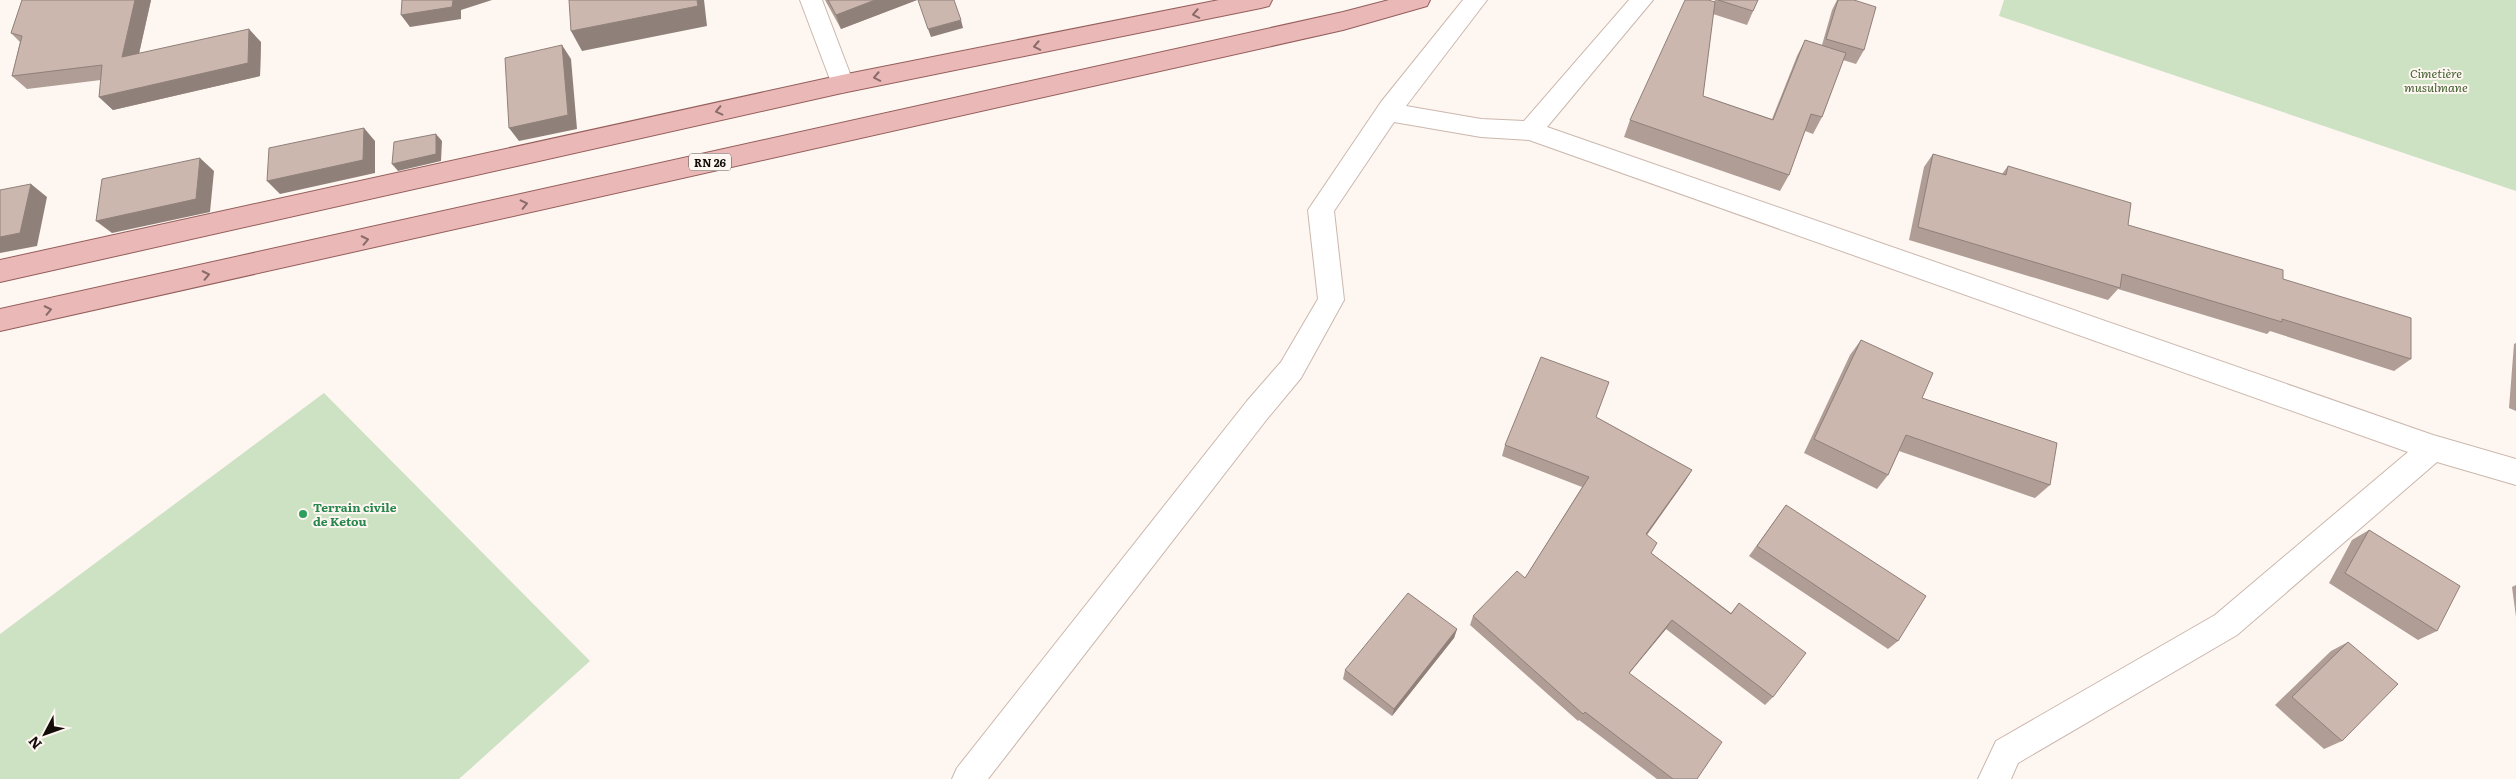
<svg xmlns="http://www.w3.org/2000/svg" width="2516" height="779" font-family="Literata,serif">
  <style>
    .green { fill: #cde1c3 }
    .lines { fill: none; stroke-linecap: round; stroke-linejoin: round }
    .minor-casing { stroke: #cbb7ad; stroke-width: 2 }
    .major-casing { stroke: #945e5b; stroke-width: 2 }
    .minor { fill: #fff; fill-rule: evenodd }
    .major { fill: #e9b8b7; fill-rule: evenodd }
    .wall { fill: #af9d96 }
    .shaded-wall { fill: #8f807a }
    .building { fill: #ccb7af; stroke: #8f807a }
    .oneway { stroke: #896b69 }
    .leisure-dot { fill: #2e9e5b; stroke: #fef6f1; stroke-width: 2 }
    .labels { text-anchor: middle; dominant-baseline: central; stroke-width: 4; stroke-linejoin: round; paint-order: stroke }
    .shield { fill: #fef6f1; stroke: #5a534f; stroke-width: 1 }
    .shield-label { font-size: 11px; font-weight: bold; fill: #130d09 }
    .park-label { font-size: 12px; font-style: italic; fill: #415f2f; stroke: #fef6f1 }
    .leisure-label { font-size: 12px; font-weight: bold; fill: #27864d; stroke: #fef6f1; text-anchor: start }
  </style>
  <rect width="100%" height="100%" fill="#fef6f1"/>
  <path class="green" d="M2004,0h512v191l-517,-175z
    M324,393l266,268 -131,118h-459v-145z"/>
  <g class="lines">
    <g class="minor-casing">
      <path id="minor" d="M800,0h22l32,84 -4,6 -8,3 -8,-3z
        M1463,0h24l-81,106 75,13 43,2 105,-121h24l-106,127 886,308 83,24v26l-79,-23 -200,173 -219,128 -7,16h-33l18,-38 219,-126 193,-163 -879,-312 -48,-3 -87,-15 -60,89 10,89 -43,78 -34,41 -279,360h-36l5,-11 290,-367 34,-39 37,-63 -10,-89 73,-108z"/>
    </g>
    <g class="major-casing">
      <path id="major" d="M1219,0h53l-3,6 -8,2 -419,85 -842,189v-22l842,-185z
        M1389,0h41l-3,6 -84,24 -1343,301v-22l1343,-297z"/>
    </g>
    <use href="#minor" class="minor"/>
    <use href="#major" class="major"/>
  </g>
  <path class="wall" d="M22,0h129l-12,54 122,-12 -1,34 -147,34 -14,-13 2,-17 -74,9 -15,-13 8,-34 -9,-9z
    M825,0h92l-76,29z
    M1715,0h43l-11,25 -34,-11 -10,82 69,23 25,-63 8,-16 17,5 10,-35 5,-10h17l10,50 -8,14 -13,-4 -21,57 -9,17 -8,-3 -16,44 -9,16 -156,-54 6,-17z
    M1933,154l69,20 6,-8 120,59 155,54 128,80 -17,12 -124,-40 -3,3 -149,-45 -10,11 -199,-60 15,-73z
    M1861,340l61,58 128,87 -15,13 -136,-47 -11,24 -11,14 -73,-36 46,-98z
    M2516,343v68l-7,-3 5,-64z
    M1596,417l96,53 -7,11 -38,54 4,18 80,60 8,-10 34,94 -8,8 -99,-76 -37,44 68,106h-40l-78,-59 -1,1 -108,-96 3,-9 52,-38 57,-91 -80,-31 3,-11z
    M1786,505l112,136 -10,8 -139,-93z
    M2369,530l68,101 -19,9 -89,-57 23,-43z
    M2516,585v32l-4,-30z
    M1457,629l-3,9 -62,78 -49,-37 2,-9z
    M2348,642l-6,99 -18,8 -49,-44 56,-54z"/>
  <path class="shaded-wall" d="M135,0h16l-16,71 -13,-14z
    M453,0h39l-31,10v9l-51,8 -9,-12z
    M697,0h7l3,26 -125,25 -11,-20z
    M875,0h42l-76,29 -5,-14z
    M961,20l2,8 -32,9 -3,-8z
    M249,29l12,13 -1,34 -147,34 -14,-13z
    M562,45l9,14 6,70 -58,12 -10,-13z
    M364,128l11,13v32l-95,21 -13,-13z
    M436,134l6,7 -1,20 -43,10 -6,-7z
    M200,158l14,13 -4,41 -98,21 -16,-12z
    M31,184l16,13 -10,49 -37,7v-16z
    M1692,470l-7,11 -45,63 6,-10z
    M1672,620l-6,9 -43,52 6,-8z
    M1457,629l-3,9 -62,78 2,-7z"/>
  <path class="building" d="M22,0h113l-13,57 127,-28 -1,34 -149,34 3,-32 -90,11 10,-40 -11,-3z
    M402,0h51l-1,7 -51,8z
    M569,0h128l1,6 -127,25z
    M828,0h47l-39,15z
    M918,0h36l7,20 -33,9z
    M1685,0h23l7,2 -12,94 70,24 32,-80 41,13 -24,64 -11,-3 -22,61 -159,-55z
    M1718,0h40l-5,11z
    M1838,0h16l22,7 -12,43 -38,-11z
    M562,45l6,70 -59,13 -4,-70z
    M364,128l-1,32 -96,21 2,-33z
    M436,134v20l-44,10 2,-22z
    M1933,154l73,21 2,-9 123,37 -3,22 155,45v9l128,39v41l-129,-40v3l-160,-48 -2,14 -202,-61z
    M200,158l-4,41 -100,22 6,-42z
    M31,184l-11,49 -20,4v-47z
    M1861,340l72,33 -11,25 135,45 -7,42 -144,-50 -18,40 -74,-36z
    M1541,357l68,25 -13,35 96,53 -46,64 11,9 -6,10 80,61 8,-11 67,50 -33,44 -101,-77 -43,53 93,69 -25,37h-24l-88,-67 -2,2 -110,-98 44,-45 8,7 64,-101 -84,-32z
    M1786,505l140,91 -28,45 -141,-95z
    M2369,530l91,56 -23,45 -92,-58z
    M1408,593l49,36 -63,80 -49,-39z
    M2348,642l50,42 -56,57 -50,-44z"/>
  <defs><path id="oneway-chevron" d="M-2-3.5L2.5 0L-2 3.5" fill="none" stroke-width="1.6" stroke-linecap="round" stroke-linejoin="round" transform="scale(1.25)"/></defs>
  <g class="oneway">
    <use href="#oneway-chevron" transform="translate(1196 14) rotate(169)"/>
    <use href="#oneway-chevron" transform="translate(1037 46) rotate(169)"/>
    <use href="#oneway-chevron" transform="translate(877 77) rotate(169)"/>
    <use href="#oneway-chevron" transform="translate(719 111) rotate(167)"/>
    <use href="#oneway-chevron" transform="translate(524 204) rotate(-13)"/>
    <use href="#oneway-chevron" transform="translate(365 240) rotate(-12)"/>
    <use href="#oneway-chevron" transform="translate(206 275) rotate(-12)"/>
    <use href="#oneway-chevron" transform="translate(48 310) rotate(-12)"/>
  </g>
  <circle class="leisure-dot" cx="303" cy="514" r="5"/>
  <g class="labels">
    <rect class="shield" x="689" y="153.5" width="42" height="17" rx="4"/>
    <g class="shield-label">
      <text x="710" y="162">RN 26</text>
    </g>
    <g class="park-label">
      <text x="2436" y="73">Cimetière<tspan x="2436" dy="14">musulmane</tspan></text>
    </g>
    <g class="leisure-label">
      <text x="313" y="507">Terrain civile<tspan x="313" dy="14">de Ketou</tspan></text>
    </g>
  </g>
  <g transform="translate(45 734) rotate(229)" stroke="#fef6f1" stroke-width="4" paint-order="stroke">
  <path d="M0-4L9 19L0 12L-9 19Z" fill="#130d09"/>
  <text y="-8" font-size="14" font-weight="bold" text-anchor="middle" fill="#130d09">N</text>
  </g>
</svg>
